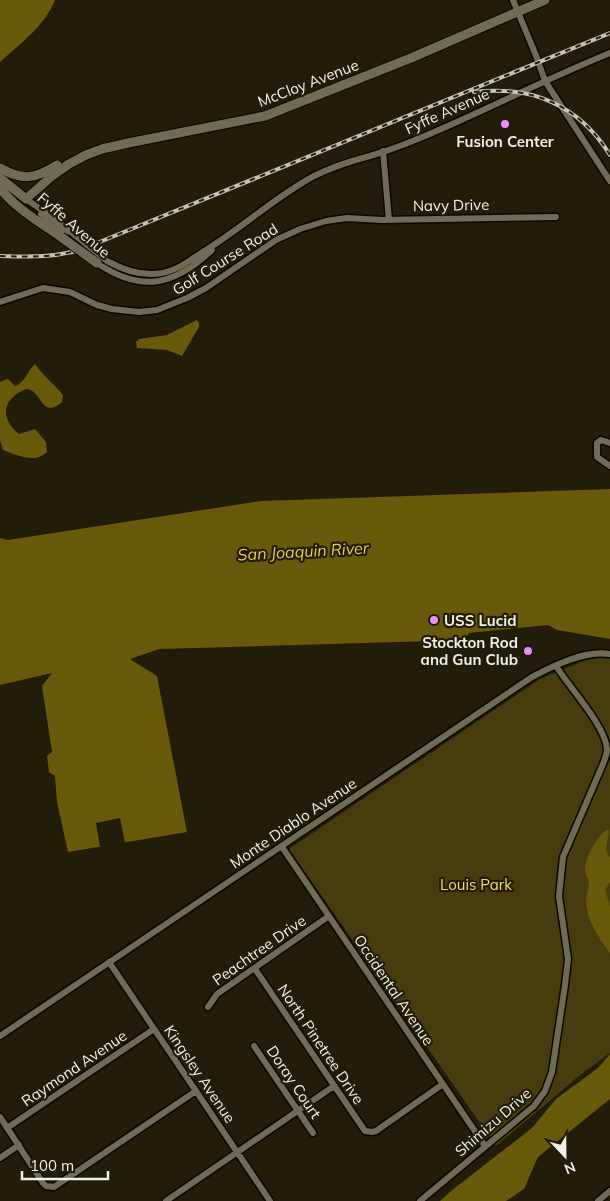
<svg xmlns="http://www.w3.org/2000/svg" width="610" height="1201" font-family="Mulish,sans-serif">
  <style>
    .green { fill: #463c0d }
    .water { fill: #69590b }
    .pier { fill: #211d09 }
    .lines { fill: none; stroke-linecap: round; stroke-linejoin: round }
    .street-casing { stroke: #0b0700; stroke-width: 9 }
    .secondary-casing { stroke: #0b0700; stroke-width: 11 }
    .street { stroke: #706b55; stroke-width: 6 }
    .secondary { stroke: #706b55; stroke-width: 9 }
    .rail-casing { stroke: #c6c2b5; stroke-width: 4 }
    .rail { stroke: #211d09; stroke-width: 2; stroke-dasharray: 5.5; stroke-linecap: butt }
    .street-bridge-casing { stroke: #0b0700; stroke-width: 9; stroke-linecap: butt }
    .secondary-bridge-casing { stroke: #0b0700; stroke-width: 11; stroke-linecap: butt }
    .street-bridge { stroke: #706b55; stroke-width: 6 }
    .secondary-bridge { stroke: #706b55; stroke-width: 9 }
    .poi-dot { fill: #eb8dfb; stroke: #211d09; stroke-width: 2 }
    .labels { text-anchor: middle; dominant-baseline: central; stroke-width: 4.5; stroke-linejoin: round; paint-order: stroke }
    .street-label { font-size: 15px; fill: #f2efe3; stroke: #211d09 }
    .poi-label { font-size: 15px; font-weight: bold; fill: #f2efe3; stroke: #211d09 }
    .park-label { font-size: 15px; fill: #f9dc62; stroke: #211d09 }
    .water-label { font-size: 16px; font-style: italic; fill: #e9cd50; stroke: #211d09 }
  </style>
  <rect width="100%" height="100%" fill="#211d09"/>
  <path class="green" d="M610,656v397l-31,23 -83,70 -207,-297 251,-170 46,-19z"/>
  <path class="water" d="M0,0h55c-11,27 -34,43 -55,62z
    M197,320l2,3v4l-17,29 -15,-6 -30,-2 -1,-6 3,-3 28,-4z
    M35,364c8,12 19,20 28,31l-1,7c-22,18 -19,-12 -36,-13 -25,11 -26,29 -7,45l16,-5 11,13 1,10c-11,12 -31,3 -44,-2l-3,-10v-58l8,-3 7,7c11,-4 12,-15 20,-22z
    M610,489v150l-53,-9 -9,-5 -79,8 -4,7 -306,9 -29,10 27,17 30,156 -119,20 -11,-50 -2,-26 -6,-4 -2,-16 5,-4 -10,-66 10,-13 -52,12v-147l8,2 253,-39z
    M606,830h3c0,10 -7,19 1,27v25l-5,8 5,16v47c-12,-16 -23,-32 -24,-52 0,-6 3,-13 3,-19 -1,-4 -4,-8 -4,-11 0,-14 11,-33 21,-41z
    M610,1054v45l-72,58 -14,32 -18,12h-66l11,-10 81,-63 24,-29 42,-31z"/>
  <path class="pier" d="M120,818l5,25 -25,4 -4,-24z"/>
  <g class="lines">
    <g class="street-casing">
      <path id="street" d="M513,0l24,58 8,23 65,100
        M383,151l6,69
        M26,199l30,21 16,13
        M41,214l24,21
        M107,261c20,11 43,18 65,9 10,-3 18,-10 26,-15 41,-24 75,-57 116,-79 18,-9 37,-15 56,-20 24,-7 49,-17 71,-27 57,-25 112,-53 169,-76
        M97,263c44,30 77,23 115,-13
        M0,302l43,-14 27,4 27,13 15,4 27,3 18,-2 30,-12 19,-10 70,-48 24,-11 26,-8 21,-3 35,2 174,-3
        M610,443l-9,-3 -4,3v14l13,9
        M282,847l203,299
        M109,962l161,239
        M255,969l110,162 7,1 4,-1 67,-47
        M208,1007l9,-13 112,-78
        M0,1036l532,-359c22,-12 53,-27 78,-23
        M254,1046l59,87
        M0,1117l43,66 3,3 8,1 142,-96
        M7,1128l147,-99
        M0,1158l19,-13
        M166,1201l168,-115
        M420,1201l114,-95 11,-15 7,-19 13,-87 3,-26 -9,-63 4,-39 40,-93c2,-5 4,-11 4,-15 -2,-24 -38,-62 -51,-83
        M598,1201l12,-10"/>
    </g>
    <g class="secondary-casing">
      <path id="secondary" d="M0,168c23,13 35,11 57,-3
        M0,178l26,21 26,-23 17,-12 17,-9 16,-6 26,-6 137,-27 146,-58 134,-58
        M0,188c15,20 41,35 61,49"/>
    </g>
    <use href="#street" class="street"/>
    <use href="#secondary" class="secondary"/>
    <g class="rail-casing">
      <path id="rail" d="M474,92c57,-7 105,13 136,63
        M0,256c30,1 57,2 85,-8l525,-215"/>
    </g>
    <use href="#rail" class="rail"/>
    <g class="street-bridge-casing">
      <path id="street-bridge" d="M72,233l35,28"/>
    </g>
    <g class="secondary-bridge-casing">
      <path id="secondary-bridge" d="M61,237l36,26"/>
    </g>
    <use href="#street-bridge" class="street-bridge"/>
    <use href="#secondary-bridge" class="secondary-bridge"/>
  </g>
  <g class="poi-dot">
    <circle cx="505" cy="124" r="5"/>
    <circle cx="434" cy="620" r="5"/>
    <circle cx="528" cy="651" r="5"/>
  </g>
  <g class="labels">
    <g class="street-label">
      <text transform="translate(308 83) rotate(-21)">McCloy Avenue</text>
      <text transform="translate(447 111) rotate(-24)">Fyffe Avenue</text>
      <text transform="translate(451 205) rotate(-1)">Navy Drive</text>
      <text transform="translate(74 225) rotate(41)">Fyffe Avenue</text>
      <text transform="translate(225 259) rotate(-32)">Golf Course Road</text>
      <text transform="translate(293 823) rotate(-34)">Monte Diablo Avenue</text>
      <text transform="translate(259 950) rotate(-35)">Peachtree Drive</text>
      <text transform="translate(394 990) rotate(56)">Occidental Avenue</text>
      <text transform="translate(321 1044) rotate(56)">North Pinetree Drive</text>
      <text transform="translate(74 1068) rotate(-34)">Raymond Avenue</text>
      <text transform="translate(200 1074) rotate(56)">Kingsley Avenue</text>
      <text transform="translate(294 1082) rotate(56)">Doray Court</text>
      <text transform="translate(493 1122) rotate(-41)">Shimizu Drive</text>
    </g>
    <g class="poi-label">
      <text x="505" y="141">Fusion Center</text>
      <text x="444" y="620" text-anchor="start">USS Lucid</text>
      <text x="518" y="642" text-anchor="end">Stockton Rod<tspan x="518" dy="17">and Gun Club</tspan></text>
    </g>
    <g class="park-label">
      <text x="476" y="884">Louis Park</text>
    </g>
    <g class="water-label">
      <text transform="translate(303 551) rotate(-3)">San Joaquin River</text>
    </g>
  </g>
  <g transform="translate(565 1156) rotate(158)" stroke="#211d09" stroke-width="4" paint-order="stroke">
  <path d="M0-4L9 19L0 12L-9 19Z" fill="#f2efe3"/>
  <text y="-8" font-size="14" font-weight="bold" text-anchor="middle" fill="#f2efe3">N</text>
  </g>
  <path d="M22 1171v8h86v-8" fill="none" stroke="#f2efe3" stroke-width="2.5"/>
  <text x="30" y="1171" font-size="15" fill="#f2efe3" stroke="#211d09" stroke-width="4" paint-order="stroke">100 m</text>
</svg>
